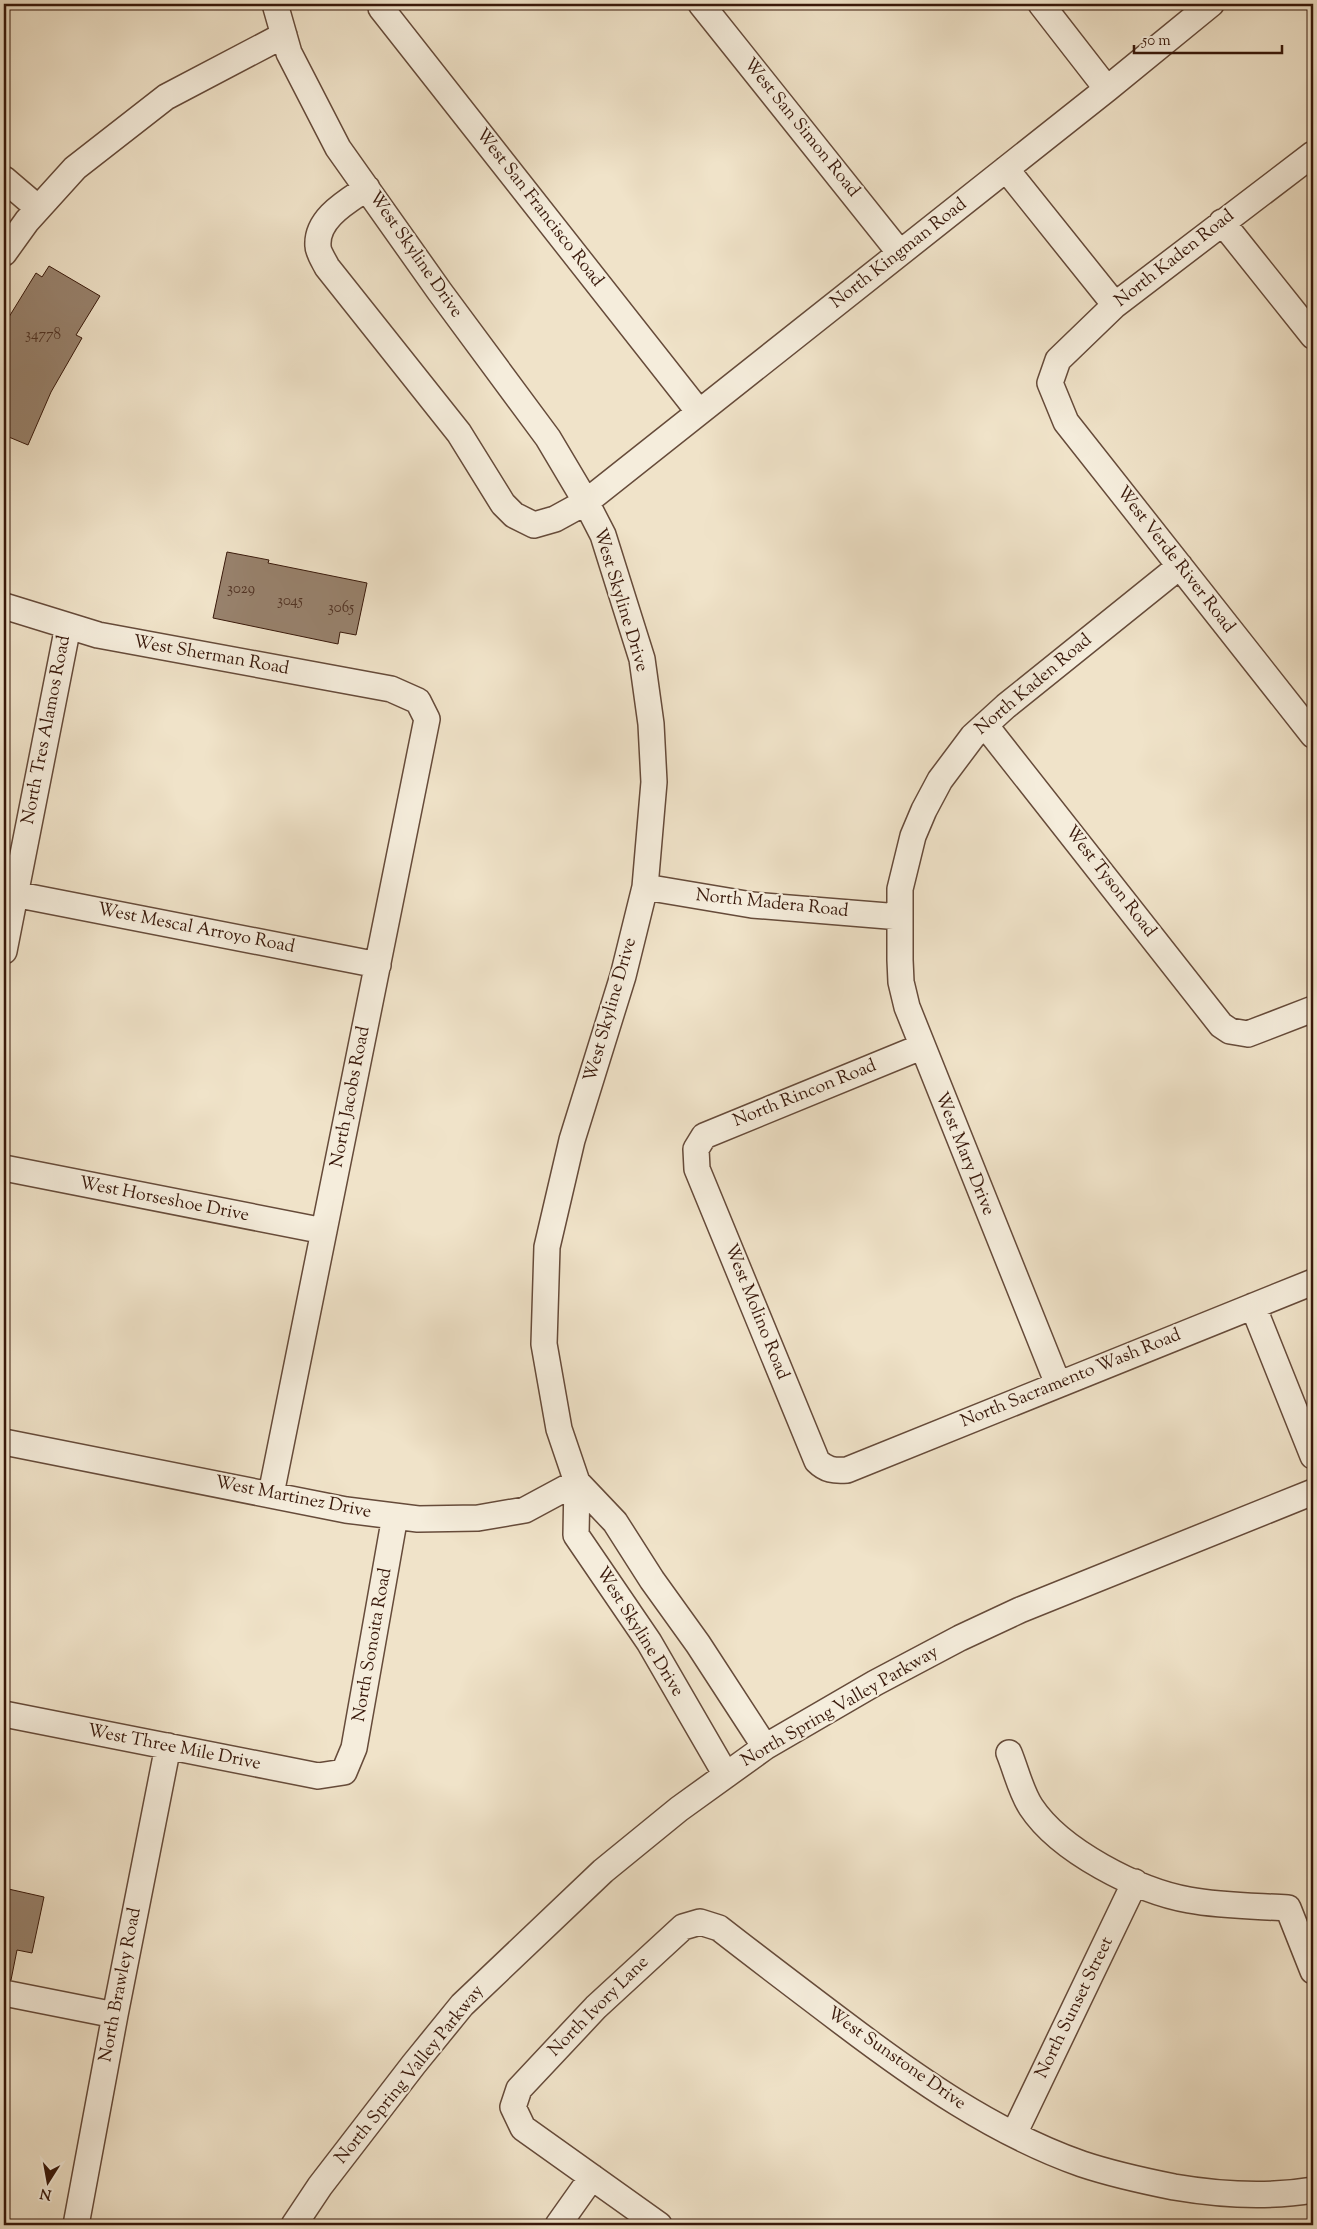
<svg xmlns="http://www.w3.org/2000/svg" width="1317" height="2229" font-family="'Sorts Mill Goudy',serif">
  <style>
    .building { fill: #98826d; stroke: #38180a }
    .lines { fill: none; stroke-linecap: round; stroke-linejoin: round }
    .minor-casing { stroke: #664b3a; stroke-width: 28 }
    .minor { stroke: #f5eddc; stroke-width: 25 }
    .labels { text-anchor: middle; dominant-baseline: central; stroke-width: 4.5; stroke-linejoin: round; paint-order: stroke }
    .number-label { font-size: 15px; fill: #503223 }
    .street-label { font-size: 18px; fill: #38180a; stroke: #f5eddc }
  </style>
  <rect width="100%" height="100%" fill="#f0e3c9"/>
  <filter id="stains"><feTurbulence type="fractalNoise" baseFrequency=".004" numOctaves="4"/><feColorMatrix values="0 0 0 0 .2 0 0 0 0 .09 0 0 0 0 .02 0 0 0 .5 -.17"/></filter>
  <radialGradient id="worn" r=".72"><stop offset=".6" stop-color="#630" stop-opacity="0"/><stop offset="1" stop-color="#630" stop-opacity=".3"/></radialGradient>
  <path class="building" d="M49,266l51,30 -24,39 6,3 -31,54 -23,53 -24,-10v-110l32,-52 6,4z
    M227,552l42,8 -1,3 99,20 -11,52 -16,-3 -2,12 -125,-26z
    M4,1888l40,9 -12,56 -15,-3 -6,30 -7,-1z"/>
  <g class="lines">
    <g class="minor-casing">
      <path id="minor" d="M275,4l14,49 49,95 102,144 108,146 38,64 17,33 39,124 9,65 3,58 -9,105 -22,89 -51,164 -25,107 -3,97 15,85 18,53 -1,53 73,107 77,133
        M381,4v4l318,404
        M701,4l199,249
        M1041,4l66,85
        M1313,154l-198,151 -57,55 -8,23 16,39 247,313
        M1006,169l109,136
        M4,179l34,29
        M367,188c-19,13 -51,30 -49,58 0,6 6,15 9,21l132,166 44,71 11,11 20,10 21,-6 31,-17 521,-413 104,-85
        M1222,222l91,114
        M4,253l23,-32 48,-53 91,-71 118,-62
        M4,606l94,29 293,54 27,12 9,18 -156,775
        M985,725l236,300 9,6 18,3 65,-25
        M645,887l107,18 148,12
        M14,894l364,71
        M4,951l64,-325
        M921,1047l-217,89 -8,13 1,20 120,292c9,9 17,10 30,9l466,-188
        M4,1168l320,63
        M1253,1306l60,150
        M1058,1384l-151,-377 -6,-25 -1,-22v-71l13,-53 11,-26 16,-30 33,-44 33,-30 174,-140
        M4,1442l342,68 72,9 60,-1 47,-8 52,-28
        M577,1482l38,40 37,58 46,64 67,103
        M4,1714l314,62 26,-4 10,-24 41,-232
        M1009,1753c7,17 12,39 22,54 29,44 107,84 158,93 32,6 67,6 99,8l25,63
        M4,1993l111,22
        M1014,2134l121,-252
        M76,2225l39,-210 53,-269
        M294,2225l26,-39 94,-122 48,-59 141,-134 76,-62 86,-62 110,-64 85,-45 60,-28 293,-118
        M558,2225l34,-48
        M659,2225l-136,-97 -10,-21 6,-18 77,-82 87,-80 17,-5 19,6c41,32 82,63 123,94 74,56 152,111 240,142 30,10 62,17 92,23 47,8 92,11 139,3"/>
    </g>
    <use href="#minor" class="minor"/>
  </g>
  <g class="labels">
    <g class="number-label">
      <text x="43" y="335">34778</text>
      <text x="241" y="589">3029</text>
      <text x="290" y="601">3045</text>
      <text x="341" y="608">3065</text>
    </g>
    <g class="street-label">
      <text transform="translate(801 128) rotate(51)">West San Simon Road</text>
      <text transform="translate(539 208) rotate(52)">West San Francisco Road</text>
      <text transform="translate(899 254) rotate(-38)">North Kingman Road</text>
      <text transform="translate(415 255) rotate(55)">West Skyline Drive</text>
      <text transform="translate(1175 259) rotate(-38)">North Kaden Road</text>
      <text transform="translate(1175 560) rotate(52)">West Verde River Road</text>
      <text transform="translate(620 600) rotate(73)">West Skyline Drive</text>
      <text transform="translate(211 656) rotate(10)">West Sherman Road</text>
      <text transform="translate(1034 685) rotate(-40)">North Kaden Road</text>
      <text transform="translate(47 730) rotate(-79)">North Tres Alamos Road</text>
      <text transform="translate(1110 882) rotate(52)">West Tyson Road</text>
      <text transform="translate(772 904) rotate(6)">North Madera Road</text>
      <text transform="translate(196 929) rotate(11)">West Mescal Arroyo Road</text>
      <text transform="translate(611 1010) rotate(-74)">West Skyline Drive</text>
      <text transform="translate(805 1094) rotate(-22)">North Rincon Road</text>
      <text transform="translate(351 1097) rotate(-79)">North Jacobs Road</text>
      <text transform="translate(964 1154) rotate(68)">West Mary Drive</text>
      <text transform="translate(164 1200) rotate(11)">West Horseshoe Drive</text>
      <text transform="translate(756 1312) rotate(68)">West Molino Road</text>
      <text transform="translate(1071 1379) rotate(-22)">North Sacramento Wash Road</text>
      <text transform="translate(293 1498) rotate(11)">West Martinez Drive</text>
      <text transform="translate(639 1632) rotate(58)">West Skyline Drive</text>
      <text transform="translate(373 1645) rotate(-80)">North Sonoita Road</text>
      <text transform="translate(840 1707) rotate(-30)">North Spring Valley Parkway</text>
      <text transform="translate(174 1748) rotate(11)">West Three Mile Drive</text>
      <text transform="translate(121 1985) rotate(-79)">North Brawley Road</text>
      <text transform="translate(599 2007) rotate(-45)">North Ivory Lane</text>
      <text transform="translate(1075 2008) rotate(-64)">North Sunset Street</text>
      <text transform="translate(896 2059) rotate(35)">West Sunstone Drive</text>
      <text transform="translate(410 2075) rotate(-51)">North Spring Valley Parkway</text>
    </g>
  </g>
  <rect width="1317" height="2229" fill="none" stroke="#f0e3c9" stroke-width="20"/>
  <rect x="5" y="5" width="1307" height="2219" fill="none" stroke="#38180a" stroke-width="2.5"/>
  <rect x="10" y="10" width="1297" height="2209" fill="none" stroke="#38180a"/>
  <g transform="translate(48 2182) rotate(191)" stroke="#f5eddc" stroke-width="4" paint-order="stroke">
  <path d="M0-4L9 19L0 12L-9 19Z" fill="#38180a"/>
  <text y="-8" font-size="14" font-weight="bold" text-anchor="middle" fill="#38180a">N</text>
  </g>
  <path d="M1134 45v8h148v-8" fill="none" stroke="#38180a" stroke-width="2.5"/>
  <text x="1142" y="45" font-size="15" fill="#38180a" stroke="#f5eddc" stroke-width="4" paint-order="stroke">50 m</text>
  <rect width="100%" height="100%" filter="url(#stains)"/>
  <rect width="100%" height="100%" fill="url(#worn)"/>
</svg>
